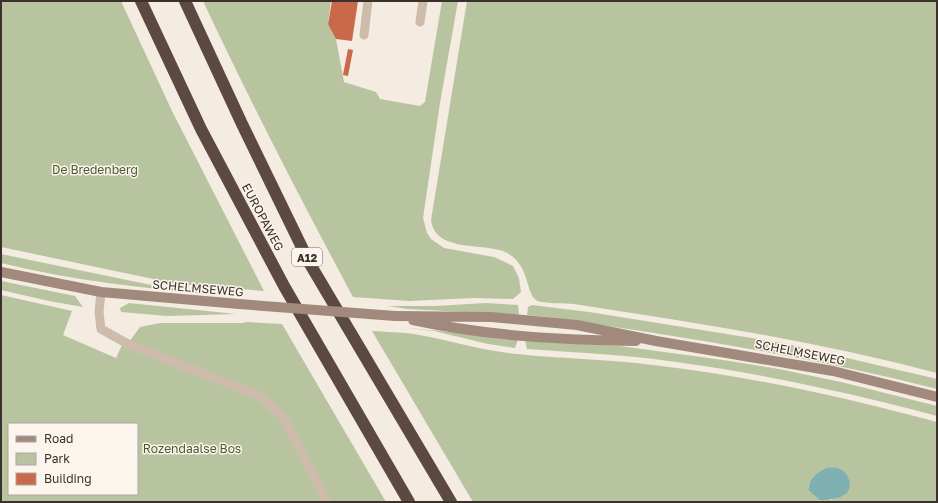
<svg xmlns="http://www.w3.org/2000/svg" width="938" height="503" font-family="'Golos Text',sans-serif">
  <style>
    .green { fill: #b8c4a0; fill-rule: evenodd }
    .water { fill: #7fb0b2 }
    .building { fill: #c8694b }
    .lines { fill: none; stroke-linecap: round; stroke-linejoin: round }
    .lane { stroke: #cdbbac; stroke-width: 9 }
    .secondary { stroke: #a18a7d; stroke-width: 10 }
    .highway { stroke: #5c4a42; stroke-width: 12 }
    .secondary-bridge { stroke: #a18a7d; stroke-width: 10 }
    .labels { text-anchor: middle; dominant-baseline: central; stroke-width: 3; stroke-linejoin: round; paint-order: stroke }
    .shield { fill: #fbf5ee; stroke: #756b66; stroke-width: 1 }
    .shield-label { font-size: 11px; font-weight: bold; fill: #3b302b }
    .park-label { font-size: 12px; fill: #4a5a2e; stroke: #fbf5ee }
    .street-label { font-size: 12px; fill: #3b302b; stroke: #fbf5ee }
  </style>
  <rect width="100%" height="100%" fill="#f4ebe1"/>
  <path class="green" d="M1,1h120l51,110 92,180 -87,-7 -176,-37z
    M203,1h128l-3,22 8,16 8,43 32,10 4,7 40,7 5,-4 17,-101h16l-18,102 -17,115 4,15 4,6 13,9 50,9 19,9 6,12 2,14 -8,7 -39,-1 -65,3 -56,-4c-52,-97 -103,-196 -150,-296z
    M467,1h470v372c-88,-23 -177,-40 -267,-54 -32,-5 -64,-10 -96,-15 -11,-1 -26,0 -36,-3 -14,-6 -6,-38 -35,-50 -23,-8 -68,1 -72,-31z
    M1,254l155,32 68,9c-75,-6 -150,-14 -223,-32z
    M1,281l74,15 8,11 -34,-6 -48,-11z
    M1,295l71,16 -9,24 53,23 6,-13 137,54 21,18 44,85h-323zM9,424h128v70h-128z
    M129,303l107,11 -69,2 -46,-4 -1,-4z
    M486,303l32,2 1,10 -112,-6 -19,-3h47z
    M532,305l57,7 194,31 154,36v10c-129,-33 -259,-53 -390,-72l-20,-2 1,-8z
    M246,322l36,2 104,178h-55l-56,-98 -146,-62 11,-15 20,-4h83z
    M400,327l118,12 -3,9 -27,-4 -54,-13z
    M372,331c13,1 28,1 42,3 35,6 68,17 103,20 46,5 91,5 136,11 96,11 191,32 284,57v80h-464zM809,484l37,9 -15,7 -21,-8 -2,-2z
    M525,340l95,6 103,14 56,9 62,13 96,24v10c-92,-25 -188,-45 -283,-57 -42,-5 -85,-7 -127,-10z"/>
  <path class="water" d="M827,468c3,0 7,-1 10,0 10,2 17,16 10,25 -7,6 -19,7 -27,7l-12,-10c2,-12 8,-17 19,-22z"/>
  <path class="building" d="M332,1h26l-6,40 -16,-2 -8,-15z
    M348,49l5,1 -5,26 -5,-1z"/>
  <g class="lines">
    <path class="lane" d="M420,22l3,-21
      M364,35l4,-34
      M101,292l-2,20 2,17 27,15 132,52 22,20 6,10 39,76"/>
    <path class="secondary" d="M1,272l100,20 138,12
      M395,316l96,1 86,8 79,16 177,30 104,26
      M413,320c73,16 149,20 223,21"/>
    <path class="highway" d="M141,1l60,128 83,157 125,216
      M185,1l57,123 68,140 141,238"/>
    <path class="secondary-bridge" d="M239,304l156,12"/>
  </g>
  <g class="labels">
    <rect class="shield" x="292" y="248" width="30" height="18" rx="3"/>
    <g class="shield-label">
      <text x="307" y="257">A12</text>
    </g>
    <g class="park-label">
      <text x="95" y="169">De Bredenberg</text>
      <text x="192" y="448">Rozendaalse Bos</text>
    </g>
    <g class="street-label">
      <text transform="translate(263 217) rotate(62)">EUROPAWEG</text>
      <text transform="translate(198 288) rotate(5)">SCHELMSEWEG</text>
      <text transform="translate(800 352) rotate(11)">SCHELMSEWEG</text>
    </g>
  </g>
  <rect width="938" height="503" fill="none" stroke="#3b302b" stroke-width="4"/>
  <rect x="8" y="423" width="130" height="72" fill="#fbf5ee" stroke="#aea6a0"/>
  <rect x="16" y="436" width="20" height="6" fill="#a18a7d" stroke="#aea6a0"/>
  <text x="44" y="443" font-size="12" fill="#3b302b">Road</text>
  <rect x="16" y="453" width="20" height="12" fill="#b8c4a0" stroke="#aea6a0"/>
  <text x="44" y="463" font-size="12" fill="#3b302b">Park</text>
  <rect x="16" y="473" width="20" height="12" fill="#c8694b" stroke="#aea6a0"/>
  <text x="44" y="483" font-size="12" fill="#3b302b">Building</text>
</svg>
